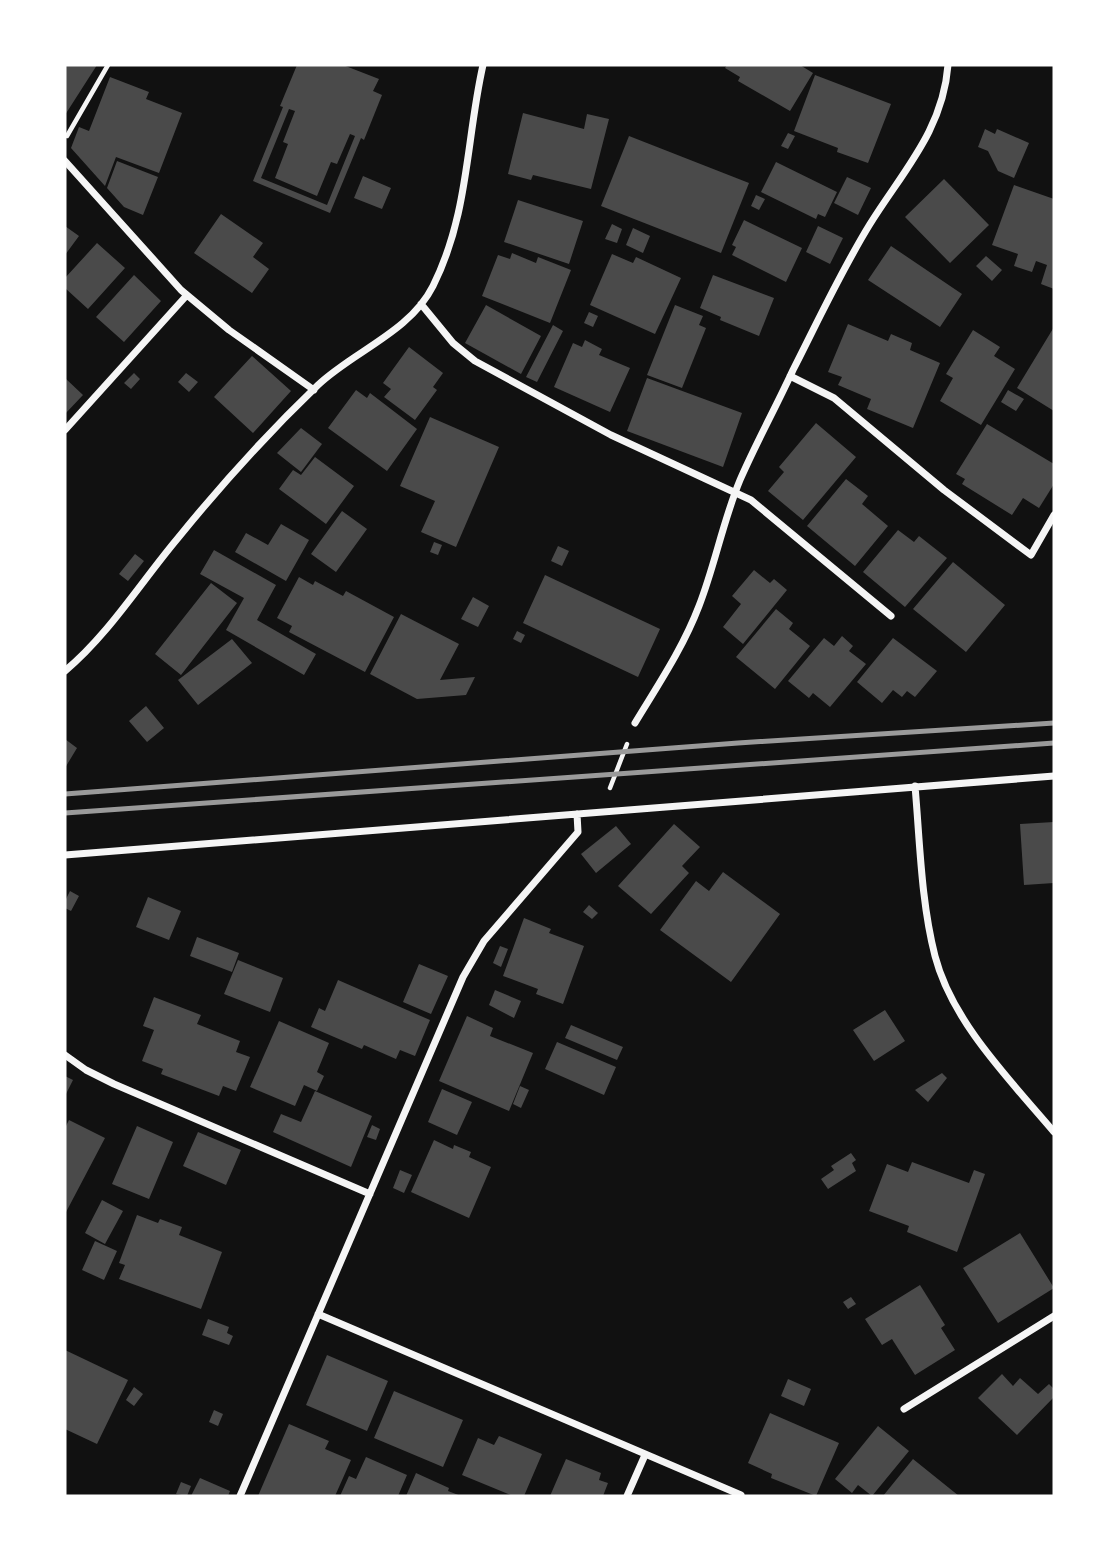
<svg xmlns="http://www.w3.org/2000/svg" width="1119" height="1561" font-family="Overpass,sans-serif">
  <style>
    .building { fill: #4a4a4a; fill-rule: evenodd }
    .lines { fill: none; stroke-linecap: round; stroke-linejoin: round }
    .path { stroke: #f5f5f5; stroke-width: 4.5 }
    .minor { stroke: #f5f5f5; stroke-width: 7 }
    .rail { stroke: #9a9a9a; stroke-width: 5 }
  </style>
  <rect width="100%" height="100%" fill="#111"/>
  <path class="building" d="M65,65h32l-32,50z
    M297,65h46l36,14 -6,12 9,4 -18,45 -3,-2 -31,75 -77,-32 30,-74 -3,-1zM289,109l6,2 -12,31 5,2 -13,34 42,18 14,-34 6,2 13,-30 5,2 -28,69 -66,-27z
    M727,65h73l13,8 -23,38 -52,-30 2,-4 -15,-9z
    M815,75l76,29 -23,59 -31,-11 1,-4 -44,-17z
    M110,77l39,15 -3,7 36,14 -23,60 -43,-16 -11,29 -34,-38 8,-21 10,4z
    M523,113l61,16 3,-15 22,5 -18,70 -58,-14 -2,5 -23,-6z
    M985,129l10,5 2,-5 32,14 -15,35 -16,-7 -10,-20 -10,-4z
    M788,133l7,3 -7,13 -7,-3z
    M629,136l120,47 -28,70 -120,-47z
    M117,161l41,16 -15,38 -19,-8 -17,-19z
    M776,162l61,30 -12,25 -7,-3 -2,5 -55,-27z
    M363,176l28,12 -9,21 -28,-11z
    M847,177l24,11 -13,27 -24,-12z
    M944,179l45,46 -39,38 -45,-46z
    M1014,185l40,14v90l-13,-5 6,-19 -11,-4 -4,11 -18,-6 4,-12 -26,-9z
    M756,195l9,4 -6,11 -8,-4z
    M518,200l65,21 -14,43 -65,-22z
    M221,214l42,29 -10,14 16,12 -17,24 -58,-40z
    M744,220l58,28 -16,34 -54,-27 4,-8 -4,-2z
    M612,224l10,5 -5,14 -12,-4z
    M65,226l14,10 -14,19z
    M818,226l25,12 -13,26 -24,-12z
    M633,228l17,8 -7,17 -17,-8z
    M97,243l28,25 -37,41 -23,-21v-10z
    M891,246l71,48 -22,33 -72,-47z
    M512,253l24,10 2,-6 33,13 -21,53 -68,-27 16,-41 12,4z
    M612,254l21,9 3,-6 45,21 -26,56 -65,-29z
    M986,256l16,14 -10,11 -16,-15z
    M134,275l27,26 -37,41 -28,-25z
    M713,275l61,23 -15,38 -39,-16 1,-3 -21,-9z
    M486,305l55,31 -20,38 -56,-31z
    M675,305l28,11 -4,9 7,3 -24,60 -35,-13z
    M589,312l9,4 -5,11 -9,-4z
    M848,324l40,17 3,-7 21,9 -2,7 30,13 -27,65 -46,-19 4,-10 -33,-14 4,-8 -14,-5z
    M553,325l10,6 -26,51 -11,-5z
    M1054,327v84l-37,-23z
    M973,330l27,17 -6,9 21,13 -34,56 -41,-24 13,-23 -7,-4z
    M585,340l17,9 -3,6 31,13 -20,44 -56,-25 19,-44 9,4z
    M409,347l34,26 -10,14 4,3 -22,30 -31,-23 7,-8 -8,-6z
    M252,356l39,35 -38,42 -39,-36z
    M134,373l6,6 -9,10 -7,-6z
    M186,373l12,9 -9,10 -11,-10z
    M65,378l18,17 -18,19z
    M647,378l95,35 -19,54 -96,-36z
    M356,390l11,8 3,-5 47,36 -30,42 -59,-43z
    M1008,390l16,9 -8,12 -15,-9z
    M430,417l69,30 -43,100 -35,-15 14,-31 -35,-15z
    M816,423l40,34 -53,63 -35,-29 16,-19 -5,-5z
    M987,424l67,40v20l-15,24 -16,-10 -11,17 -50,-31 3,-5 -9,-5z
    M301,428l21,16 -21,28 -24,-19z
    M315,457l39,29 -28,38 -47,-35 14,-19 8,5z
    M846,479l22,17 -6,8 26,22 -33,40 -48,-40z
    M342,511l25,18 -31,43 -25,-18z
    M281,524l28,16 -23,41 -51,-29 11,-19 22,12z
    M898,530l16,12 5,-6 28,22 -42,49 -42,-35z
    M434,542l8,3 -4,10 -8,-3z
    M558,546l11,5 -7,15 -11,-5z
    M214,550l62,35 -19,35 59,34 -12,21 -78,-45 18,-32 -44,-24z
    M135,554l9,7 -16,20 -9,-7z
    M953,562l52,43 -39,47 -53,-43z
    M754,570l16,13 4,-4 13,11 -44,54 -20,-17 18,-23 -9,-8z
    M545,575l115,54 -22,48 -115,-54z
    M299,577l14,8 2,-4 28,15 3,-5 48,26 -29,55 -76,-40 3,-6 -15,-8z
    M211,583l26,20 -56,72 -26,-21z
    M473,597l16,9 -11,21 -17,-8z
    M776,609l17,14 -4,6 21,17 -35,43 -39,-32z
    M401,614l58,30 -19,36 35,-3 -9,18 -49,4 -47,-25z
    M517,631l8,4 -4,8 -8,-4z
    M842,636l11,10 -4,5 17,13 -36,43 -17,-14 -4,5 -21,-17 36,-43 10,8z
    M893,638l44,33 -22,26 -8,-6 -5,6 -9,-7 -11,13 -25,-21z
    M232,639l20,24 -54,42 -20,-25z
    M146,706l18,22 -17,14 -18,-21z
    M65,739l12,9 -12,20z
    M1054,822v61l-30,2 -4,-61z
    M674,824l26,23 -18,19 7,7 -38,41 -33,-28z
    M616,826l15,18 -35,29 -15,-19z
    M723,872l57,42 -49,68 -71,-52 36,-49 13,10z
    M70,891l9,5 -8,15 -6,-3v-7z
    M148,897l33,14 -12,29 -33,-13z
    M589,905l9,8 -6,6 -9,-7z
    M524,918l27,11 -2,4 35,13 -21,58 -27,-10 2,-5 -35,-13z
    M197,937l42,16 -7,19 -42,-16z
    M500,946l8,3 -7,18 -8,-4z
    M238,960l45,18 -13,34 -46,-18z
    M419,964l29,12 -17,38 -28,-12z
    M338,980l92,40 -15,36 -15,-6 -4,9 -32,-14 -2,4 -51,-22 8,-19 6,3z
    M495,990l26,11 -7,17 -25,-13z
    M154,997l47,18 -4,9 43,17 -4,11 14,5 -14,34 -13,-5 -4,10 -58,-22 2,-5 -21,-8 12,-31 -11,-4z
    M885,1010l20,31 -31,20 -21,-31z
    M467,1016l26,12 -3,8 43,17 -24,58 -70,-30z
    M279,1021l50,22 -12,29 7,4 -7,15 -13,-6 -9,21 -45,-19z
    M571,1025l52,22 -6,13 -52,-22z
    M557,1042l59,25 -12,28 -59,-26z
    M942,1073l5,5 -19,24 -13,-12z
    M65,1076l8,4 -8,16z
    M520,1086l9,4 -8,18 -8,-4z
    M442,1089l30,13 -15,33 -29,-13z
    M315,1091l57,25 -21,51 -78,-35 8,-18 20,8z
    M69,1120l36,18 -40,76v-86z
    M372,1125l8,4 -4,11 -9,-3z
    M137,1126l36,16 -24,57 -37,-15z
    M198,1132l43,18 -15,35 -43,-19z
    M434,1140l19,9 1,-4 17,7 -2,5 22,10 -22,51 -58,-26z
    M851,1153l5,7 -4,3 4,8 -28,18 -7,-10 13,-9 -3,-4z
    M912,1162l57,21 5,-13 11,4 -28,78 -50,-20 2,-6 -40,-15 18,-47 21,8z
    M400,1170l12,5 -8,18 -11,-5z
    M102,1200l21,11 -18,33 -20,-11z
    M137,1215l21,8 2,-4 22,8 -3,8 43,17 -21,57 -82,-30 6,-14 -6,-2z
    M1020,1233l34,55 -56,35 -35,-55z
    M95,1241l22,10 -13,29 -22,-10z
    M920,1285l25,40 -4,3 14,22 -40,25 -23,-36 -10,6 -17,-26z
    M851,1297l5,7 -8,5 -5,-7z
    M208,1319l21,8 -2,6 6,3 -4,9 -27,-10z
    M65,1350l63,30 -31,64 -32,-15z
    M327,1355l61,26 -21,50 -61,-26z
    M1002,1374l11,12 7,-8 18,16 11,-10 5,5v8l-37,38 -39,-37z
    M788,1379l23,10 -7,17 -23,-10z
    M134,1387l9,7 -9,12 -8,-6z
    M394,1391l69,29 -20,47 -69,-29z
    M214,1410l9,4 -5,12 -9,-4z
    M770,1413l69,30 -23,53 -45,-18 1,-4 -24,-11z
    M289,1424l40,17 -4,8 26,11 -16,36h-77z
    M878,1426l31,25 -37,45 -14,-11 -6,8 -17,-14z
    M499,1436l43,18 -18,42h-11l-51,-21 16,-37 16,7z
    M366,1457l41,18 -9,21h-58l9,-20 7,3z
    M566,1459l35,14 -2,7 9,3 -5,13h-53z
    M913,1459l46,37h-76z
    M416,1473l33,15 -1,3 13,5h-55z
    M200,1478l30,13 -2,5h-37z
    M181,1482l10,4 -4,10 -11,-2z"/>
  <g class="lines">
    <path class="path" d="M67,136l41,-71
      M610,788l17,-44"/>
    <path class="minor" d="M65,161l116,129 48,40 85,60
      M421,304l32,39 22,18 136,74 140,65 140,116
      M790,376l44,22 110,92 87,65 23,-40
      M65,430l122,-135
      M65,671c44,-37 76,-89 113,-133 43,-53 90,-105 140,-153 36,-34 92,-53 115,-99 36,-72 33,-146 50,-221
      M635,723c23,-38 48,-75 64,-117 16,-41 24,-85 41,-126 16,-37 36,-73 53,-110 25,-49 48,-99 77,-146 33,-53 73,-94 78,-159
      M915,786c5,57 6,115 20,170 17,66 76,125 119,176
      M65,855l989,-79
      M65,1055l21,15 28,14 256,110
      M318,1314l423,181
      M904,1409l150,-93
      M240,1496l223,-519 21,-36 94,-109 -1,-18
      M627,1496l18,-41"/>
    <path class="rail" d="M65,794l673,-51 316,-20
      M65,813l989,-70"/>
  </g>
  <rect width="1119" height="1561" fill="none" stroke="#ffffff" stroke-width="133"/>
</svg>
